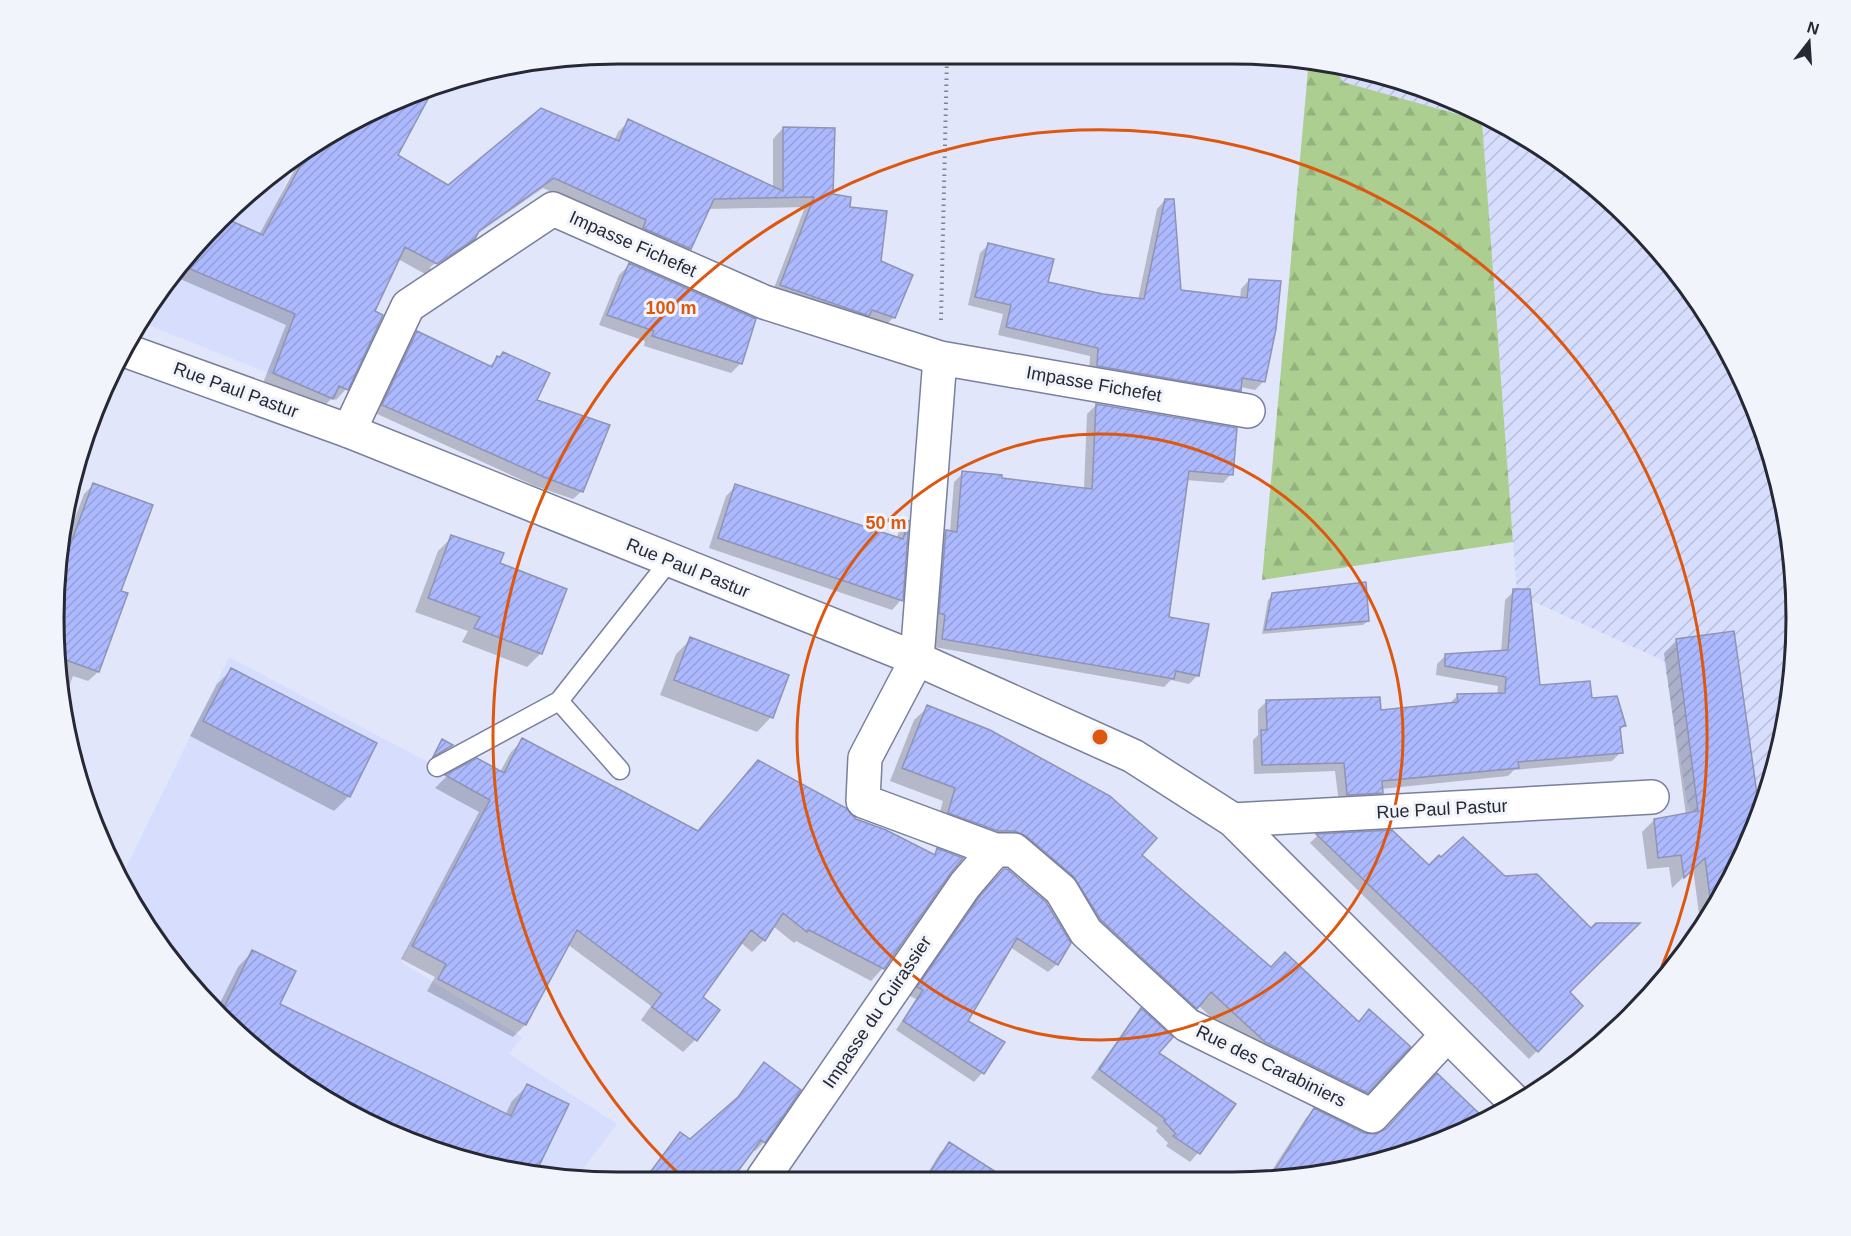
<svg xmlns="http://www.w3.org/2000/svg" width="1851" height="1236" font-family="Arial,sans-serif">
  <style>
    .built { fill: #d6ddfd }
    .industrial { fill: url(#industrial-furrows) }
    .forest { fill: url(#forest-firs) }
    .shadow { fill: #0003 }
    .building { fill: url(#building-hatch); stroke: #8e94b3; stroke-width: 1.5 }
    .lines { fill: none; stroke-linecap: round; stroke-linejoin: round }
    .service-casing { stroke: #797f9d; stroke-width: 21 }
    .minor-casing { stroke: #797f9d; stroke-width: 36 }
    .tertiary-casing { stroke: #797f9d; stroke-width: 36 }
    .path { stroke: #7f8292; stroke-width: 4; stroke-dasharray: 1.5 4.5; stroke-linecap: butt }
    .service { stroke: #fff; stroke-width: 18 }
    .minor { stroke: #fff; stroke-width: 33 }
    .tertiary { stroke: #fff; stroke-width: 33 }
    .ring { fill: none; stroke: #de570e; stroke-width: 3 }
    .labels { text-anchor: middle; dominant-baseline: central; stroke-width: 6; stroke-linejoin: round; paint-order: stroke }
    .street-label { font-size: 18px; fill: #262834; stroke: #f2f4fb }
    .rim { fill: none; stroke: #262834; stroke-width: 3 }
    .centre { fill: #de570e; stroke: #f2f4fb; stroke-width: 3 }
    .ring-label { font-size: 18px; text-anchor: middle; font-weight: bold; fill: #de570e; stroke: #f2f4fb; stroke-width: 6; stroke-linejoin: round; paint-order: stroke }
  </style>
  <defs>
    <pattern id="industrial-furrows" width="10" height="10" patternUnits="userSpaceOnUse" patternTransform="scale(1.5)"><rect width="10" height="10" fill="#d6ddfd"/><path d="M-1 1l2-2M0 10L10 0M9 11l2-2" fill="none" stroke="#b8bed9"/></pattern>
    <pattern id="forest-firs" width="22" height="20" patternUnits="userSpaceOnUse" patternTransform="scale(1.5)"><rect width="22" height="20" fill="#accf91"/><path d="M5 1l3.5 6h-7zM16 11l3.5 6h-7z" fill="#94b27e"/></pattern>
    <pattern id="building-hatch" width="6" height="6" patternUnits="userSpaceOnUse" patternTransform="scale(1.5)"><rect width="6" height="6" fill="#acb9fe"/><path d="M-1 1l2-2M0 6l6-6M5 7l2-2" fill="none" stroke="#949fda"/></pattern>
  </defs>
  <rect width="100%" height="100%" fill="#e2e6fa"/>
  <path class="built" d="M294,159l-14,38 94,56 12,33 -52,113 -191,-76 28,-49z
    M229,657l263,139 -91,166 121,75 -13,17 108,70 -40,53h-33l-175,-53 -123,-82 -116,-142 -9,-22z"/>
  <path class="industrial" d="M1334,67l148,45 123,82 76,81 58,94 39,103 18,109 -4,111 -25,108 -46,100 -34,-99 -23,-140 -147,-67 -35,-473 -139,-39z"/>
  <path class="forest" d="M1309,59l25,8 9,15 139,39 31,421 -251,38z"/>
  <path class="shadow" d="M629,121l144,67v-49l10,-11 48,67 17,13 32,54 14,55 -11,11 -112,-32 34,-89 -98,2 -17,40 -11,10 -42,-28 -94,-43 -113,79 1,3 32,-21 -38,25 -27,-15 -25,52 -27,78 -10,11 -4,-2 -11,11 -58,-26 23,-58 -115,-50 57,-54 31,14 42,-77 11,-10 84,8 52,30 166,-45 4,-9z
    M1165,200l15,91 60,7 1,-9 8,-9 14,102 -8,8 -15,-3 -1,3 -8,9 -142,-25 1,-18 -92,-21 5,-21 -35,-9 12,-52 9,-9 57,40 57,11 35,5 19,-91z
    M629,265l112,98 -10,10 -87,-27 1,-5 -46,-16 20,-50z
    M417,333l71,34 15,-13 32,47 47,90 -9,8 -38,-13 -160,-73 34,-72z
    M1096,405l135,69 -8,9 -37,-3 -19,138 31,57 -9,9 -18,-4 -7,7 -230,-40 3,-23 -6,-2 6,-82 9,-9 4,1 4,-50 9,-9 37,7 84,9 3,-75z
    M93,485l26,107 7,2 -28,78 -10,9 -15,-5 -7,18 -11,-113 6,-26 23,-61z
    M736,486l161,52 2,-7 7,-7 -5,76 -9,10 -183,-62 17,-52z
    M452,537l46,27 43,89 -14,14 -65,-25 6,-11 -53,-19 23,-61z
    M1514,591l24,95 52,13 34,27 -5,5 2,21 -9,9 -98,9 -6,6 -127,13 1,3 -9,9 -34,2 -4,-32 -81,3 -1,-34 5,-5v-25l9,-9 113,10 68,-6 9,-9 40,-1 1,-9 -62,-11 1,-11 9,-9 55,-3 4,-52z
    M1273,595l95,26 -5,4 -101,9 6,-34z
    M691,639l80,78 -14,15 -97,-37 16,-41z
    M1676,641l83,177 -38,82 -20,29 -8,-61 -21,20 -3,-21 -22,2 -5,-37 12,-12 32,-5 -22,-162z
    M231,670l118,126 -15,15 -144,-75 27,-52z
    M928,707l212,148 130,114 87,53 12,-11 -2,81 -14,13 -101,-50 -54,-50 -15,16 -122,-132 -125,-63 7,-25 -53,-20 24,-61z
    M523,740l174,92 50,-58 109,46 76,36 5,-6 -54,118 -12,13 -75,-40 -2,2 -21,-17 -9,14 -12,12 -12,-10 -39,56 -6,42 -12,12 -42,-32 10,-14 -84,-62 -42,81 -12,12 -86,-46 8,-14 -34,-18 78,-147 -44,-24 11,-11 31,-17 23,12 11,-20z
    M1392,832l189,174 -52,53 -219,-216 7,-7z
    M995,879l62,85 -9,8 -38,-25 -44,75 37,21 -21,30 -8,9 -78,-52 20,-31 -6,-3 62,-89z
    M252,952l26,53 227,110 7,-14 15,-15 40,19 -33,69 -165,-50 -123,-82 -28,-35 20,-40z
    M1141,1010l16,43 77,51 -36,49 -8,9 -24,-16 2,-3 -12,-12 2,-3 -67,-50 41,-59z
    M764,1064v78l-9,9 -2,-2 -22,29h-86l35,-44 10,7 41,-36z
    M1437,1075l48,47 -106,41 -114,18 41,-63 8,-8 49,24 13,2 9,-5z
    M949,1144l41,26 -5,9h-61l16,-26z"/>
  <path class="building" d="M436,84l-38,71 50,30 93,-77 78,33 9,-22 155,72v-64l52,1 -2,66 18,3 -1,10 37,4 -6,50 32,14 -18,43 -23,-8 -3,6 -89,-31 34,-88 -100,2 -23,50 -48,-21 3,-8 -92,-42 -75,53 -4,8 -38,25 -32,-17 -30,64 8,4 -35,75 -9,-4 -6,13 -60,-26 22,-59 -114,-49 48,-45 34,15 48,-89z
    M1165,199h9l7,91 66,8 2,-19 32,2 -5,48 -11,53 -23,-4 -1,13 -144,-25 1,-18 -92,-21 5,-22 -36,-8 13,-54 66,16 -6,23 55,12 41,5z
    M629,263l127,56 -14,45 -90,-28 2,-5 -47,-16z
    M417,331l75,36 5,-11 3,1 3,-5 47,21 -13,27 73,25 -27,67 -39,-15 -162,-72z
    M1096,404l141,24 -4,47 -44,-4 -20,146 40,7 -10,52 -23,-5 -2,8 -232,-40 3,-24 -6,-2 7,-83 11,2 5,-61 40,4v3l90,11z
    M93,483l60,22 -32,86 7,2 -29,79 -36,-13 -7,-75z
    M735,484l168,55 6,-19 -6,81 -185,-63z
    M451,535l53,18 -4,10 67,26 -25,65 -68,-26 6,-11 -52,-19z
    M1366,582l3,39 -104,9 7,-37z
    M1513,589h17l10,96 50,-4 2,17 25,-2 9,30 -6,1 3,26 -105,9 1,6 -137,13 1,12 -36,2 -3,-32 -82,2 -1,-35h6l-1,-30 114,-3 1,13 77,-8 -1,-8 48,-1 1,-16 -61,-11v-12l63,-4z
    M1734,631l26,184 -39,85 -9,13 -7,-55 -21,20 -3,-23 -23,3 -4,-39 44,-8 -22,-172z
    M690,637l99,38 -16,43 -99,-38z
    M231,668l146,75 -27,54 -147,-76z
    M927,705l63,25 120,66 47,42 -15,17 129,112 14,-15 74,70 10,-13 42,38 -43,46 -103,-51 -54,-50 -14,17 -96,-89 -28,-44 -47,-40 -12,-5h-16l-50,-18 7,-25 -53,-20z
    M522,738l176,93 60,-71 88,48 10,11 30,11 49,25 2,-7 26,10 -13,16 -66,95 -75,-39 -2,2 -24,-19 -18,28 -14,-11 -48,67 17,13 -23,31 -45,-34 10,-13 -85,-64 -51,95 -88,-46 8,-15 -34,-18 78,-146 -45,-25 32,-17 27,15z
    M442,739l11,6 -20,12z
    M1392,830l37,35 10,-10 2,2 22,-20 42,39 32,-2 54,54 5,-5h44l-70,69 13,14 -45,46 -63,-65 -159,-153z
    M1004,869h3l39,33 25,41 -13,22 -41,-27 -49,83 37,21 -21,32 -81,-53 20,-31 -6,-3 63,-91z
    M252,950l44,21 -16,33 231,112 16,-32 42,20 -34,70 -166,-50 -123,-82 -24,-30z
    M1141,1008l32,29 -14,16 77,51 -36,50 -27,-18 3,-2 -12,-13 1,-2 -66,-50z
    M764,1062l37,28 -36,53 -4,-3 -28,38h-87l34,-46 10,7 48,-42z
    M1437,1073l50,48 -108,42 -111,18 46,-73 50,25 12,1 10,-5z
    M949,1142l58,37h-81z"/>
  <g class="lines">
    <g class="service-casing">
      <path id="service" d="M437,767l122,-66
        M620,770l-61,-69 111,-141"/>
    </g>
    <g class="minor-casing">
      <path id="minor" d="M940,358l-23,301 -52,99 -2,43 132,49h19l47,40 25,42 101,93 185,91 75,-81
        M349,431l59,-125 145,-97 211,93 176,56 308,53
        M1233,820l419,-23
        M763,1178l202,-293 30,-35"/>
    </g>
    <g class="tertiary-casing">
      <path id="tertiary" d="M127,351l222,80 568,228 216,97 100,64 283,283"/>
    </g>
    <path class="path" d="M941,320l6,-264"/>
    <use href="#service" class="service"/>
    <use href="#minor" class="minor"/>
    <use href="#tertiary" class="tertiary"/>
  </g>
  <g class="ring">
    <circle cx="1100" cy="737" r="303"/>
    <path d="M682 1177A607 607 0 1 1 1648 998"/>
  </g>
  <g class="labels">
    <g class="street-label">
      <text transform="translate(633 244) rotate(24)">Impasse Fichefet</text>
      <text transform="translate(1094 384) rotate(10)">Impasse Fichefet</text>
      <text transform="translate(236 390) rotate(20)">Rue Paul Pastur</text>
      <text transform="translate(688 568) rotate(22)">Rue Paul Pastur</text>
      <text transform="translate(1442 809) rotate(-3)">Rue Paul Pastur</text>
      <text transform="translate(877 1012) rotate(-56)">Impasse du Cuirassier</text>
      <text transform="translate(1271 1066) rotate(26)">Rue des Carabiniers</text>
    </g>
  </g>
  <path d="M0 0H1851V1236H0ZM618 64H1232A554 554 0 0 1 1786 618V618A554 554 0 0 1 1232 1172H618A554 554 0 0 1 64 618V618A554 554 0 0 1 618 64Z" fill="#f2f4fb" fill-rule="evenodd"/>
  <path class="rim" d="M618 64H1232A554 554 0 0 1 1786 618V618A554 554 0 0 1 1232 1172H618A554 554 0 0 1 64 618V618A554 554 0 0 1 618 64Z"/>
  <circle cx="1100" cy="737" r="9" class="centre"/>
  <g class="ring-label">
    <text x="671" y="314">100 m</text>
    <text x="886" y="529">50 m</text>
  </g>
  <g transform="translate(1809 42) rotate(17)" stroke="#f2f4fb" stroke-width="4.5" paint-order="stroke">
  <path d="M0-4.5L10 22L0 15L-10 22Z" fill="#262834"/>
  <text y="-9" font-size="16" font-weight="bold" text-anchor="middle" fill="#262834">N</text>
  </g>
</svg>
